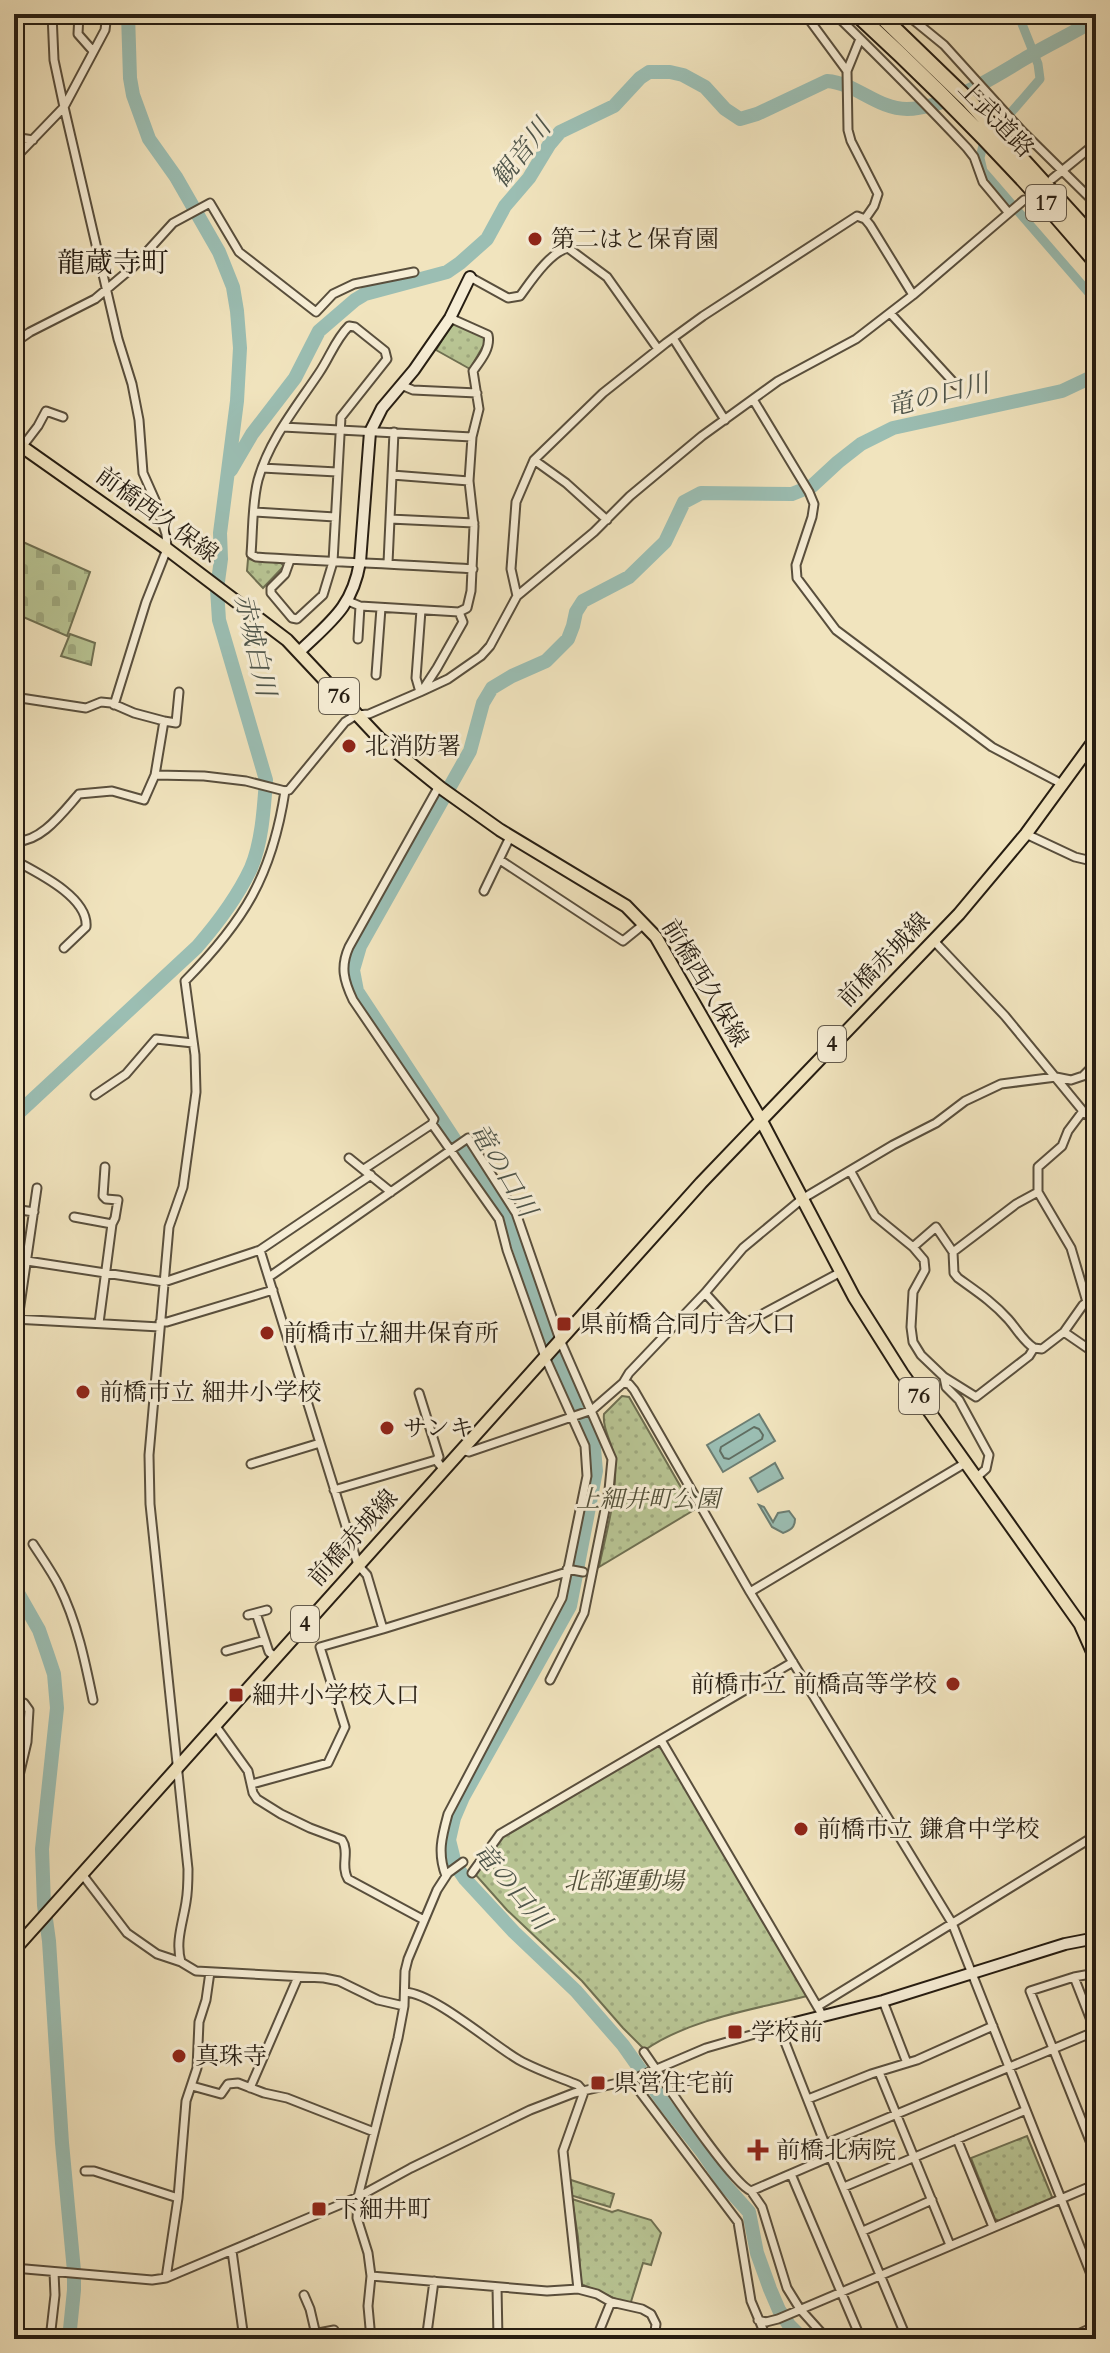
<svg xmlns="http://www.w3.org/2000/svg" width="1110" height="2353" font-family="Cardo,'Noto Serif JP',serif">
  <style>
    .cemetery { fill: url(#cemetery-stones); stroke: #6f7052; stroke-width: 2 }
    .park { fill: url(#park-dots); stroke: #6f7052; stroke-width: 2 }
    .water { fill: #9bbeb3; stroke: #6c7e73; stroke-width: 2 }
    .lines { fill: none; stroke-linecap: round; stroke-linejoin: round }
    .shore { stroke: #606e62; stroke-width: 2 }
    .canal { stroke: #9bbeb3; stroke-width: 9 }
    .river { stroke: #9bbeb3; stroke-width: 14 }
    .street-casing { stroke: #594f3d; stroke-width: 11 }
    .secondary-casing { stroke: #261d12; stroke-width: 14 }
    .primary-casing { stroke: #261d12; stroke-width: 15 }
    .highway-casing { stroke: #261d12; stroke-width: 18 }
    .street { stroke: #f6edd5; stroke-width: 7 }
    .secondary { stroke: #f6edd5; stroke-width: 10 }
    .primary { stroke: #f1e4be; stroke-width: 11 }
    .highway { stroke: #f1e4be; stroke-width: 14 }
    .poi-dot { fill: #8f2418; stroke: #f6edd5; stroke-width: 3 }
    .labels { text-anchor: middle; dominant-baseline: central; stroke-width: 6; stroke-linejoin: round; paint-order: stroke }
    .shield { fill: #f6edd5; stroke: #645b4c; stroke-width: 2 }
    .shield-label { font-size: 22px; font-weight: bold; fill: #261d12 }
    .street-label { font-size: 24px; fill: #261d12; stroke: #f6edd5 }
    .poi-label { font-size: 24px; fill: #261d12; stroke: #f6edd5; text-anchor: start }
    .park-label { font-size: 24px; font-style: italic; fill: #524f39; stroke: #f6edd5 }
    .water-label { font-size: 26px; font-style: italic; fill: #4f554a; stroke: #f6edd5 }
    .quarter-label { font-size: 28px; fill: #261d12; stroke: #f6edd5 }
  </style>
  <defs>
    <pattern id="cemetery-stones" width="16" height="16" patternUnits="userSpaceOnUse" patternTransform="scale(2)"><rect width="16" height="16" fill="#b8c493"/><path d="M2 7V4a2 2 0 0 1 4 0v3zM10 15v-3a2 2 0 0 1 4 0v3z" fill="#9ea87e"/></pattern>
    <pattern id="park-dots" width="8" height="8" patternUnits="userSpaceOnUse" patternTransform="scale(2)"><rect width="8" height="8" fill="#b8c493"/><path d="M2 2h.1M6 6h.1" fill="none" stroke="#9ea87e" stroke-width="1.8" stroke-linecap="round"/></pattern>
  </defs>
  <rect width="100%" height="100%" fill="#f1e4be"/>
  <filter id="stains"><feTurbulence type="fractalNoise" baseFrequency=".0025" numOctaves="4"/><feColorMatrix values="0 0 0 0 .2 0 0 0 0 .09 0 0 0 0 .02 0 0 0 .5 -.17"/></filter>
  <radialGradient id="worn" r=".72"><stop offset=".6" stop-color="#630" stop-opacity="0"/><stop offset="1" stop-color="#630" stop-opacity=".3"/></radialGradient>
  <path class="cemetery" d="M14,538l76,34 -23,64 -53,-23z
    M70,634l25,9 -4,22 -30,-9z"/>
  <path class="park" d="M455,324l29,12 2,5 -16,28 -34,-19 14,-23z
    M248,559l33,4 3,3 -21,22 -16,-17z
    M622,1396l7,1 65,113 -95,57c7,-34 18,-69 16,-105 -1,-17 -13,-32 -11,-48z
    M656,1746l7,2 144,248c-51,13 -118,23 -162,54l-22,-22 -41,-47 -75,-71 -33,-37 27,-37z
    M1027,2136l25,61 -2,3 -51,21 -4,-2 -24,-61z
    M568,2179l46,15 -4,13 -40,-12z
    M572,2199l40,13 6,-2 33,10 10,13 -10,32 -8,-2 -13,42 -49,-21 -3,-47z"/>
  <path class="water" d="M759,1414l16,27 -52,31 -16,-27z
    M775,1463l8,15 -25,14 -8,-14z
    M759,1505l5,2 9,15 5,-9 11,-2 6,8c0,9 -5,11 -12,14l-11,-6z"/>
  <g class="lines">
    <path class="shore" d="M754,1427l5,2 4,6 -1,4 -33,20 -5,-1 -4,-7 1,-4z"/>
    <path class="canal" d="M1018,14l20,50 2,15 -57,66 -3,13 3,13 113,130"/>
    <path class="river" d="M231,470l21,-36 43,-56 24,-47 36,-31 10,-6 82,-22 13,-9 27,-24 18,-33 24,-28 20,-33 11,-13 54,-26 26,-28 9,-6h21l13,3 22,12 20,22 15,10 17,-5 70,-33c29,2 50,28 80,28 42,-1 89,-34 124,-54 21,-12 44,-23 65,-36
      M14,1117l183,-170c20,-23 41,-51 54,-79 11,-26 13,-60 15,-88l-47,-160 -2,-31 4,-30 -1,-26 17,-132 3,-53 -3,-37 -4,-24 -14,-35 -43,-75 -27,-38 -16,-44 -3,-17 -2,-64
      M14,1586l25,44 8,23 7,21 3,34 -15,141 2,56 5,36 13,202 12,128v19l-5,49
      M803,2339l-14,-14 -10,-15 -9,-21 -13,-36 -8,-41 -24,-27 -22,-32 -37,-47 -43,-61 -47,-54 -62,-59 -49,-53 -10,-15 -6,-24 5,-22 9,-21 107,-191 26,-135 -2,-23 -46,-114 -40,-120 -42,-57 -109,-166 -4,-21 7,-24 110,-195 13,-48 9,-15 20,-12 34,-15 22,-22 5,-13 3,-14 7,-11 46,-24 36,-35 19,-40 17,-9 91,1 20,-8 26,-24 23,-18 32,-16 169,-37 34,-16"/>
    <g class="street-casing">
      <path id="street" d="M52,14l2,46 10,47 54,232 14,45 7,36 4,53 12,27 11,34 1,15 -21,53 -32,103
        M79,14l-1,20 15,17
        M805,14l42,57
        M835,14c45,44 89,88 132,134l7,9 9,25 25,30
        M906,14l38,31 78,86 74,73
        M860,39l-13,32 1,59 3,11 27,53 -4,12 -9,13
        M14,137l19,3
        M14,159l50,-52 41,-77 2,-16
        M1052,179l44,-36
        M470,277l38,21 12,-2c11,-15 30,-44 48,-48l39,29 51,72
        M890,313l66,72
        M673,338l52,82
        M14,343l16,-11 65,-33 38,-32 40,-44 37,-20 29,49 77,60 17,-18 21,-10 60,-12
        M401,385l12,5 64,3
        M754,401l55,91 5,12 -2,13 -16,48 1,13 39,52 156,117 70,37
        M283,427l189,10
        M22,447l16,-21 8,-15 17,6
        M534,460l32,23 41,37
        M262,468l75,4
        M392,475l77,6
        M255,512l80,5
        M390,519l84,4
        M290,560l-5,14 -14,14v5l21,25 5,1 26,-24 10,-33 8,-145 46,-58 -2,-8 -30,-24 -6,-1c-14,14 -19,31 -30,47 -22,33 -50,67 -61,107 -6,23 -5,50 -7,74l5,3c72,5 145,7 217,12
        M388,563l6,-131
        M517,596l-6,-27 5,-67 18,-42 69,-67 63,-50 37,-27 154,-100 8,3 5,6 43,70
        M348,601l12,5 99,6 8,-4 4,-17 3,-65 -5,-45 3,-44 7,-28 -6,-38c8,-11 18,-23 15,-36l-38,-17
        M358,639l2,-33
        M376,675l5,-67
        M422,691l15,-23 26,-46 -4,-10
        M420,692l-4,-14 5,-68
        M14,697l72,11 15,-6 10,1 23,10 30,8 -9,54 -11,25 -32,-9 -33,3c-16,18 -39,50 -65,47
        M164,721l12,2 3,-31
        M14,760l5,1
        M155,775l49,1 42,5 39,10
        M439,786l-90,161c-9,20 -5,34 4,53l81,119 -2,5 67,95 8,31 38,107 40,89 2,30 -25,122 -114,216c-6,22 -11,39 -2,62
        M1026,834l49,23 21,5
        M14,860c22,12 75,37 72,67l-22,21
        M500,860l123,81 21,-17
        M484,891l26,-54
        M934,941l71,75 78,95 13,12
        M95,1095l31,-21 30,-35 37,4
        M1083,1111l-15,20 -6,15 -24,21v25l33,56 16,54
        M349,1158l42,34
        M105,1167l-2,29 3,3 12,1 -3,18 -3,6
        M364,1169l68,-45
        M851,1172l24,44 38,31 11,13 1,10 -12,22 -2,35 2,15 8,13 23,22 32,20 53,-41 5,-8 8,1 22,-17 19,-27 13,-10
        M14,1209l20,3
        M74,1217l38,7 -13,99
        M913,1247l23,-20 17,25 1,21 4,5c18,13 35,24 50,41 9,10 15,22 26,29
        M260,1250l98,315 9,10 16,54 184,-57
        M953,1252l63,-48 22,-12
        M14,1259l150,23 96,-32 111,-75
        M269,1277l199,-139 48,75 44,127 52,119 -3,31 -25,123 -34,67
        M705,1293l29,32 4,2 103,-55
        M14,1319l146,8
        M18,1319l19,-131
        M160,1322h7l106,-32
        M1064,1332l32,22
        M944,1377l2,10 13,13 30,55 -3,14 -9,8
        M623,1383l6,1 5,6 116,202 202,331 144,364
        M419,1393l20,64 -3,3
        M461,1450l8,2 123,-42 31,-27 6,-10 76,-80 38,-45 59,-49 91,-54 43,-22 29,-22 36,-17 55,-7 15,3 12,-4 13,-13
        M251,1464l69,-21
        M334,1490l102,-30 8,10
        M33,1544c9,14 19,28 26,42 18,36 26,75 34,114
        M567,1569l16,3
        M750,1592l217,-130
        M256,1613l13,39 6,5
        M248,1615l19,-5
        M226,1651l39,-11
        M14,1700l10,3 5,7 -2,32 -9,38 -3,39
        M215,1725l33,46 5,22 4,6 24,15 29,14 32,12c8,12 -2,26 6,39l76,41
        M14,1740l13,2
        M661,1740l159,271
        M252,1784l76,-21 17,-36 -25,-80 63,-18
        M14,1818v45
        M472,1873l28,-39 293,-172
        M82,1874l45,59 30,21 24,8
        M1096,1973l-22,4 -44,14 66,165
        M1074,1977l22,56
        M405,1992c30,2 85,51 114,68 18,10 39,17 59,25l6,7
        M883,2001l24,62
        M404,2006l-26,-6 -39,-19 -15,-3 -128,-7 -15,-9c-6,-20 2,-40 5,-60 2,-11 2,-22 2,-33l-38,-365 -1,-49 20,-228 14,-40 13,-95 -1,-37 -10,-74c59,-60 87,-105 100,-190l4,-1 56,-68 11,-7 13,-1 51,-22 28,-13 33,-23 9,-10 27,-50 77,-64 36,-36 72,-60 76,-55 78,-42 57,-44 111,-95
        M818,2006l278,-171
        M644,2052c17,24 87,131 107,139
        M879,2072l71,173
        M631,2080l107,142 13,79 16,38
        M192,2086l29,8 7,-10 10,-1 26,10 23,5 87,34
        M250,2088l48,-111
        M808,2099l63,-25 46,-14 76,-34
        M957,2139l36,88
        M825,2144l271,-113
        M85,2171h9l84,27
        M791,2174l70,165
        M844,2187l182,-77
        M863,2231l69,-31
        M232,2251l12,88
        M14,2268l138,12 14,-2 192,-81 53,-29 119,-58 44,-17 57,-13 75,-32 73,-21 46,117 82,195
        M371,2276l176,15 31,-2 19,5 14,8 31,7 9,5 5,10 -2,15
        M166,2278l12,-80 8,-97 11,-33 2,-46 7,-22 4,-28
        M497,2287l1,52
        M578,2289l-15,-138 21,-59
        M304,2295l6,14 7,30
        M758,2320l8,2 12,-3 318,-135
        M427,2333l7,-52
        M50,2339l5,-44 -1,-23
        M287,2339l47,-9
        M371,2339l-3,-33 3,-30 -3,-23 -11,-35 1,-21 40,-159 6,-32 1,-35 3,-12 29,-69 11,-17 15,-11
        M596,2339l15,-37
        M827,2339l-27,-30 -13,-21 -25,-81 -11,-16 79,-34
        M1067,2339l29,-13"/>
    </g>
    <g class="secondary-casing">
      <path id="secondary" d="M299,652c32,-31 53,-44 61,-90l10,-130 12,-24 32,-38 36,-52 20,-41
        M779,2027l104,-26 182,-57 31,-6"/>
    </g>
    <g class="primary-casing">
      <path id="primary" d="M14,441l153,108 120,91 92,98 62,50 59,42 126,76 30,31 105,183 93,177 48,76 178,251 16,36
        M14,1950l687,-767 258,-269 67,-80 70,-96"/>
    </g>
    <g class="highway-casing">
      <path id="highway" d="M857,14c85,78 165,160 239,248
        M879,14l90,87 127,140"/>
    </g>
    <use href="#street" class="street"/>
    <use href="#secondary" class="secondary"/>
    <use href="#primary" class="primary"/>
    <use href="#highway" class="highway"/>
  </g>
  <g class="poi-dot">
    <circle cx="535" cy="239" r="8"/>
    <circle cx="349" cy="746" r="8"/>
    <rect x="556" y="1316" width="16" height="16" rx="4"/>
    <circle cx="267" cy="1333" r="8"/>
    <circle cx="83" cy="1392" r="8"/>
    <circle cx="387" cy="1428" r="8"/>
    <circle cx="953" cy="1684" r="8"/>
    <rect x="228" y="1687" width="16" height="16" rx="4"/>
    <circle cx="801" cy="1829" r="8"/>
    <rect x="727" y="2024" width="16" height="16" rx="4"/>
    <circle cx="179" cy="2056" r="8"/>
    <rect x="590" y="2075" width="16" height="16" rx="4"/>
    <path d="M754 2138h8v8h8v8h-8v8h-8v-8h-8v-8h8z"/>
    <rect x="311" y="2201" width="16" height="16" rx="4"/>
  </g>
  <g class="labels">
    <g class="shield">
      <rect x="1026" y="185" width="40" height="36" rx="6"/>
      <rect x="319" y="678" width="40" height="36" rx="6"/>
      <rect x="818" y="1026" width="28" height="36" rx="6"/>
      <rect x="899" y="1378" width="40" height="36" rx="6"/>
      <rect x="291" y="1606" width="28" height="36" rx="6"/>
    </g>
    <g class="shield-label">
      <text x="1046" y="203">17</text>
      <text x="339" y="696">76</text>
      <text x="832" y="1044">4</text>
      <text x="919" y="1396">76</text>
      <text x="305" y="1624">4</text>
    </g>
    <g class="street-label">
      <text transform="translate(996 119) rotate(46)">上武道路</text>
      <text transform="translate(157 515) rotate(36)">前橋西久保線</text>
      <text transform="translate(884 960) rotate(-46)">前橋赤城線</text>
      <text transform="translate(705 983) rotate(59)">前橋西久保線</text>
      <text transform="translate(353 1538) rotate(-48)">前橋赤城線</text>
    </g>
    <g class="poi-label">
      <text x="551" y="239">第二はと保育園</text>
      <text x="365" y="746">北消防署</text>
      <text x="580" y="1324">県前橋合同庁舎入口</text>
      <text x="283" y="1333">前橋市立細井保育所</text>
      <text x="99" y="1392">前橋市立 細井小学校</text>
      <text x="403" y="1428">サンキ</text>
      <text x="937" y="1684" text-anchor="end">前橋市立 前橋高等学校</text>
      <text x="252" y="1695">細井小学校入口</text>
      <text x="817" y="1829">前橋市立 鎌倉中学校</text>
      <text x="751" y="2032">学校前</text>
      <text x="195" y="2056">真珠寺</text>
      <text x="614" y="2083">県営住宅前</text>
      <text x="776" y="2150">前橋北病院</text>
      <text x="335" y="2209">下細井町</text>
    </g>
    <g class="park-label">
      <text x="648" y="1499">上細井町公園</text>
      <text x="624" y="1881">北部運動場</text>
    </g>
    <g class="water-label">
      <text transform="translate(521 153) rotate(-52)">観音川</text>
      <text transform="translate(938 395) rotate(-14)">竜の口川</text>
      <text transform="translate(255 645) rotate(77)">赤城白川</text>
      <text transform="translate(503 1170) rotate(59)">竜の口川</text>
      <text transform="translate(512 1886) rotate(50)">竜の口川</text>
    </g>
    <g class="quarter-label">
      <text x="113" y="263">龍蔵寺町</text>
    </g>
  </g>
  <rect width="1110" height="2353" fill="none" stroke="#f1e4be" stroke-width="48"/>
  <rect x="16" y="16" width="1078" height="2321" fill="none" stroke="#261d12" stroke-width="4"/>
  <rect x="24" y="24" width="1062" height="2305" fill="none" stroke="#261d12" stroke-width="2"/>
  <rect width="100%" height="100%" filter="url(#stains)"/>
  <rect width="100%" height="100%" fill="url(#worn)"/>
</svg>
